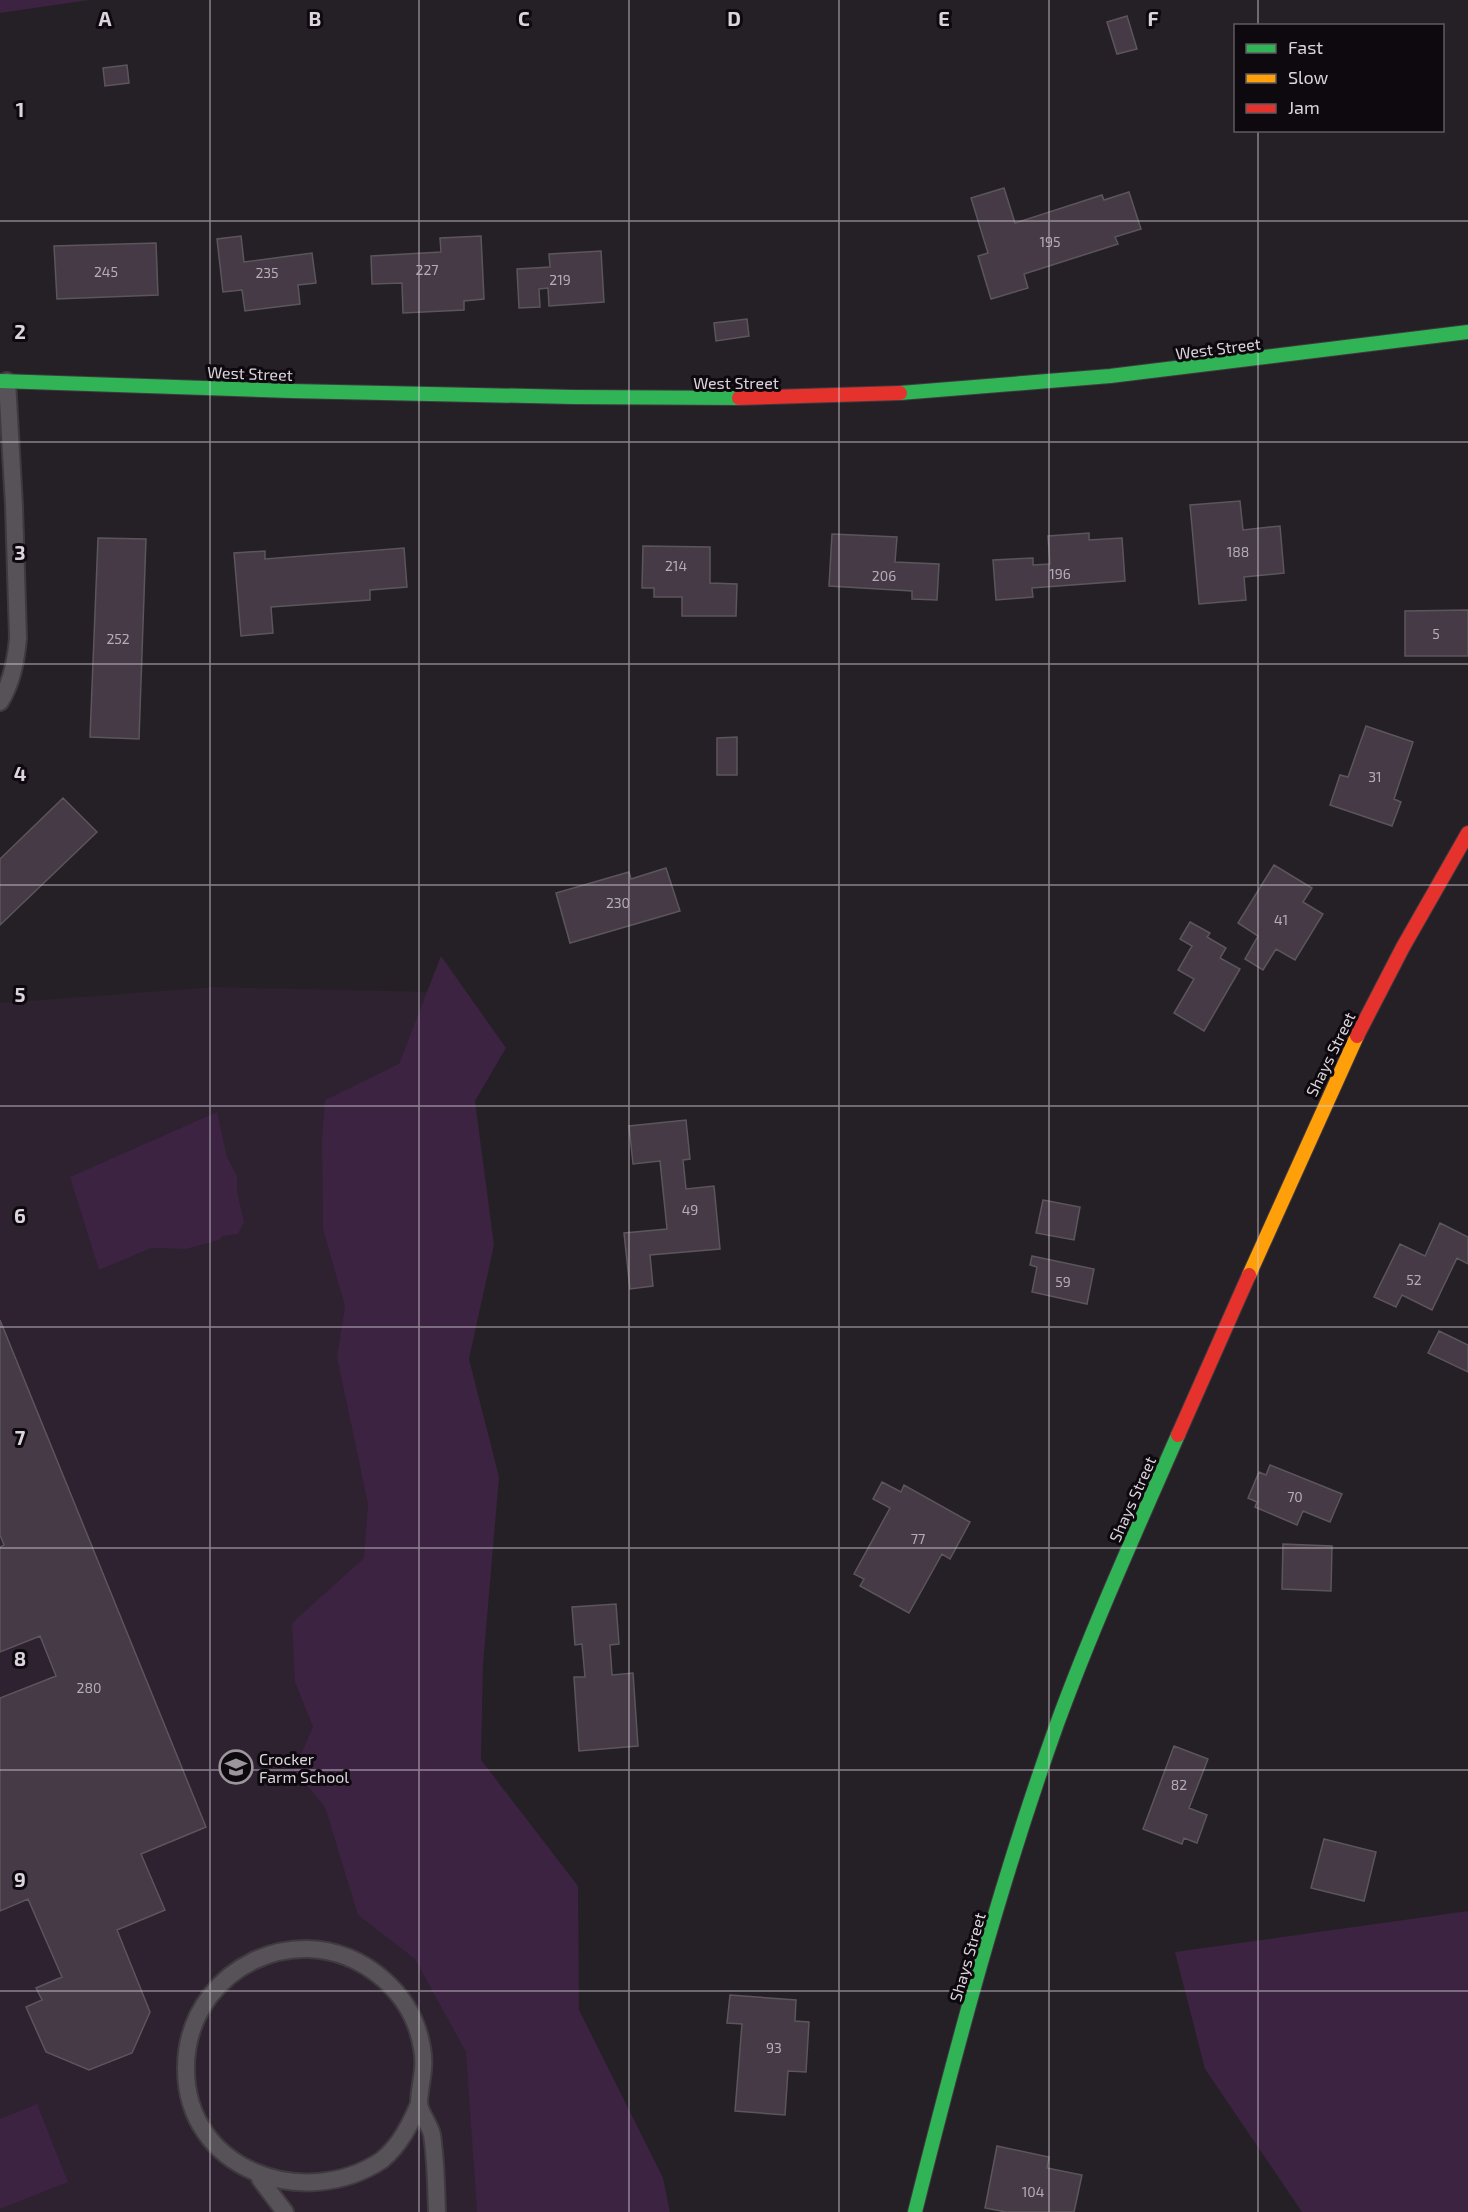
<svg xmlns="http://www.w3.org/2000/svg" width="1468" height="2212" font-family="'Exo 2',sans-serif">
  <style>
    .built { fill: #2e2130 }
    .green { fill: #3b2341 }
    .building { fill: #463a47; stroke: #5b565b; stroke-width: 1.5 }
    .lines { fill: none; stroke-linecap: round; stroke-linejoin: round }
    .lane-casing { stroke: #3f3a3f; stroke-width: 20 }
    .fast-casing { stroke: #3f3a3f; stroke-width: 16 }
    .slow-casing { stroke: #3f3a3f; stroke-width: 16 }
    .jam-casing { stroke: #3f3a3f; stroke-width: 16 }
    .lane { stroke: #575257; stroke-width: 16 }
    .fast { stroke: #30b455; stroke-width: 14 }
    .slow { stroke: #ff9f0a; stroke-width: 14 }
    .jam { stroke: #e5322d; stroke-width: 14 }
    .grid { fill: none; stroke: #dbd4dc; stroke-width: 1.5; stroke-opacity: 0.55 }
    .labels { text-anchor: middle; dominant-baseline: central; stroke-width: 6; stroke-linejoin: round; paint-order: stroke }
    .number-label { font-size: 14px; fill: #b6aeb7 }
    .street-label { font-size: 16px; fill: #dbd4dc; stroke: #0d090e }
    .poi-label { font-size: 16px; fill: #dbd4dc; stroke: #0d090e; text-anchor: start }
    .grid-label { font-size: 20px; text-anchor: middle; font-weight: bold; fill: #dbd4dc; stroke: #0d090e; stroke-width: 6; stroke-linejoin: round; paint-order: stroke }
  </style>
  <rect width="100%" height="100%" fill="#252025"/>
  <path class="built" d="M215,987l220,5 67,1220h-502v-1209z"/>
  <path class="green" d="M0,0h89l-89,13z
    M441,956l65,92 -31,53 19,144 -25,114 30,118 -16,188 -2,95 97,126 1,124 84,168 7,34h-193l-11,-160 -51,-93 -57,-44 -33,-108 -31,-37 19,-43 -18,-45 -3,-59 72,-65 4,-54 -31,-147 8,-51 -22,-77 -1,-89 3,-40 74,-36z
    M217,1112l10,45 10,19v16l7,30 -6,12 -16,2 -3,4 -33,9 -35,-1 -52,22 -29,-93z
    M1468,1911v301h-166l-97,-143 -30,-117z
    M37,2104l31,78 -68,27v-90z"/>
  <path class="building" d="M1127,16l10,33 -20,5 -10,-32z
    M127,65l2,18 -24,3 -2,-18z
    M1004,188l11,35 87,-28 2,5 25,-8 12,37 -26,8 3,7 -94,30 4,14 -37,11 -13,-43 10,-3 -17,-55z
    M241,236l3,26 68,-9 4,30 -18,2 2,19 -55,7 -3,-21 -19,2 -6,-53z
    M481,236l3,63 -20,2v9l-61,3 -1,-30 -30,1 -1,-28 70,-4 -1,-14z
    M156,243l2,52 -101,4 -3,-53z
    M601,251l3,51 -55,4 -1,-18 -9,1 1,18 -21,1 -2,-39 33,-2 -1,-13z
    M747,319l2,17 -33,5 -2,-18z
    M1240,501l3,29 37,-4 4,47 -40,4 2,23 -47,4 -9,-99z
    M1089,533v7l33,-2 3,43 -93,7 1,9 -37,3 -3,-40 40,-2v7l17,-1 -2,-28z
    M832,534l65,3 -2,25 44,2 -2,36 -25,-1v-8l-83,-5z
    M98,538l48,1 -7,200 -49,-2z
    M643,546l67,1v36l27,1 -1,32h-54v-19h-28v-9h-12z
    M404,548l3,39 -37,3v10l-99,7 2,26 -32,3 -7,-83 31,-2v8z
    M1468,610v46h-63v-45z
    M1366,726l47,16 -19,57 7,3 -9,24 -62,-21 10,-30 8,2z
    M737,737v38h-20v-37z
    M63,798l34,34 -97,93v-66z
    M1274,865l38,23 -9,14 20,12 -28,46 -19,-11 -13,21 -18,-11 13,-23 -20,-13z
    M666,868l14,43 -110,32 -14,-50 73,-21 2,7z
    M1190,922l20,11 -3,4 19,11 -6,10 20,11 -36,62 -30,-18 20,-34 -16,-9 14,-24 -12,-7z
    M686,1120l4,39 -7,1 3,29 28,-3 6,63 -70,6 3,31 -23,3 -6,-56 43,-4 -7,-68 -27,3 -4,-38z
    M1043,1200l37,7 -6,33 -38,-7z
    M1440,1223l28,14v27l-11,-6 -25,52 -30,-15 -6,12 -22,-10 26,-53 25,12z
    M1032,1256l62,13 -7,35 -55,-12 5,-25 -7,-2z
    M0,1320l206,507 -65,27 24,56 -48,20 33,82 -18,41 -43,17 -43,-18 -20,-45 16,-7 -6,-12 26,-11 -34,-78 -28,12v-213l56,-22 -16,-40 -40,16v-105l4,-2 -4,-10z
    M1439,1331l29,14v27l-40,-19z
    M1270,1465l72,29 -12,28 -27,-11 -6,14 -42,-18 2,-5 -9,-4 11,-26 7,3z
    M882,1482l19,10 3,-7 66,37 -20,37 -8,-5 -33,59 -49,-27 4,-7 -10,-5 36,-66 -17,-9z
    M1283,1544l49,2 -1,45 -49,-2z
    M616,1604l3,40 -9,1 2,30 21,-2 5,73 -59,5 -5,-74h11l-3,-33 -7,1 -3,-38z
    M1174,1746l34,13 -19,49 18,7 -10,28 -13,-5 -2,6 -39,-15z
    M1324,1839l52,13 -12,49 -53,-13z
    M730,1995l66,5 -1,21 14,1 -3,50 -18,-1 -3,44 -50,-4 7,-87 -15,-1z
    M997,2146l52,11 -2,11 35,7 -8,37h-68l-21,-4z"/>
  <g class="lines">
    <g class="lane-casing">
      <path id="lane" d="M0,702c12,-20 16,-41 18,-64l-4,-132 -7,-125
        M419,2104c-9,21 -19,41 -37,56 -78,52 -197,10 -196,-92 0,-26 8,-51 24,-72 23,-30 60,-48 98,-47 55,2 105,43 114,99 4,20 -2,34 -3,54 0,11 11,22 13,33 4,25 4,52 5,77
        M260,2179l25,33"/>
    </g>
    <g class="fast-casing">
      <path id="fast" d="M0,381l291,10 282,6 166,1
        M900,393l210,-17 358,-44
        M915,2212c41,-164 85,-329 142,-488 36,-98 79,-193 121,-289"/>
    </g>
    <g class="slow-casing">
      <path id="slow" d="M1249,1275l108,-239"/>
    </g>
    <g class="jam-casing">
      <path id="jam" d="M739,398l161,-5
        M1357,1036l46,-89 65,-114
        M1178,1435l71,-160"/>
    </g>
    <use href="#lane" class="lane"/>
    <use href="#fast" class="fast"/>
    <use href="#slow" class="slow"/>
    <use href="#jam" class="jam"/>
  </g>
  <path class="grid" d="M210,0v2212M419,0v2212M629,0v2212M839,0v2212M1049,0v2212M1258,0v26M1258,130v2082M0,221h1468M0,442h1468M0,664h1468M0,885h1468M0,1106h1468M0,1327h1468M0,1548h1468M0,1770h1468M0,1991h1468"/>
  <defs>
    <g id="school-ring" transform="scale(1.725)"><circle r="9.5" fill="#0d090e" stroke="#9b959c" stroke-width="1.5"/><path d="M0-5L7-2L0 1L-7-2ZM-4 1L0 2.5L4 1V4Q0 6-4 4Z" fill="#9b959c"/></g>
  </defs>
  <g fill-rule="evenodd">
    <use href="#school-ring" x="236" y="1767"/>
  </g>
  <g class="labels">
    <g class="number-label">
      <text x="1050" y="241">195</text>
      <text x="427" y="269">227</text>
      <text x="106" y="271">245</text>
      <text x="267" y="272">235</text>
      <text x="560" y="279">219</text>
      <text x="1238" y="551">188</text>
      <text x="676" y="565">214</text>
      <text x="1060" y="573">196</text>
      <text x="884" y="575">206</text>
      <text x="1436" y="633">5</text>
      <text x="118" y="638">252</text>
      <text x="1375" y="776">31</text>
      <text x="618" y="902">230</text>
      <text x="1281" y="919">41</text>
      <text x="690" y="1209">49</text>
      <text x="1414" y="1279">52</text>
      <text x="1063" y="1281">59</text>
      <text x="1295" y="1496">70</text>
      <text x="918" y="1538">77</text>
      <text x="89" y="1687">280</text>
      <text x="1179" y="1784">82</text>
      <text x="774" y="2047">93</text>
      <text x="1033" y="2191">104</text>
    </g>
    <g class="street-label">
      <text transform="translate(1218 348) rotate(-7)">West Street</text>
      <text transform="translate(250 373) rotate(2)">West Street</text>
      <text x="736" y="382">West Street</text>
      <text transform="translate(1330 1054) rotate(-64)">Shays Street</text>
      <text transform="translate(1132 1499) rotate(-66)">Shays Street</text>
      <text transform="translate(967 1957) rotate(-74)">Shays Street</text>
    </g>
    <g class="poi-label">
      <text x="259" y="1758">Crocker<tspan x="259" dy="18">Farm School</tspan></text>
    </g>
  </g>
  <g class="grid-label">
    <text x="105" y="26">A</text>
    <text x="315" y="26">B</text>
    <text x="524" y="26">C</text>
    <text x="734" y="26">D</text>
    <text x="944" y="26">E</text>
    <text x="1153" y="26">F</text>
    <text x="20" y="117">1</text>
    <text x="20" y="339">2</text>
    <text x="20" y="560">3</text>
    <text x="20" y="781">4</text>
    <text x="20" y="1002">5</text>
    <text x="20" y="1223">6</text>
    <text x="20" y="1445">7</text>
    <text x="20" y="1666">8</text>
    <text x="20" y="1887">9</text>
  </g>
  <rect x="1234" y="24" width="210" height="108" fill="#0d090e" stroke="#5f5a60" stroke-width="1.5"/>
  <rect x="1246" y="44" width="30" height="9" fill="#30b455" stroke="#5f5a60" stroke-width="1.5"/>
  <text x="1288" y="54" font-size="18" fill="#dbd4dc">Fast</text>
  <rect x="1246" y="74" width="30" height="9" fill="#ff9f0a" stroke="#5f5a60" stroke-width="1.5"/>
  <text x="1288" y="84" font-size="18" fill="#dbd4dc">Slow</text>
  <rect x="1246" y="104" width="30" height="9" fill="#e5322d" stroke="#5f5a60" stroke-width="1.5"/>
  <text x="1288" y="114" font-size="18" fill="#dbd4dc">Jam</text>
</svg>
